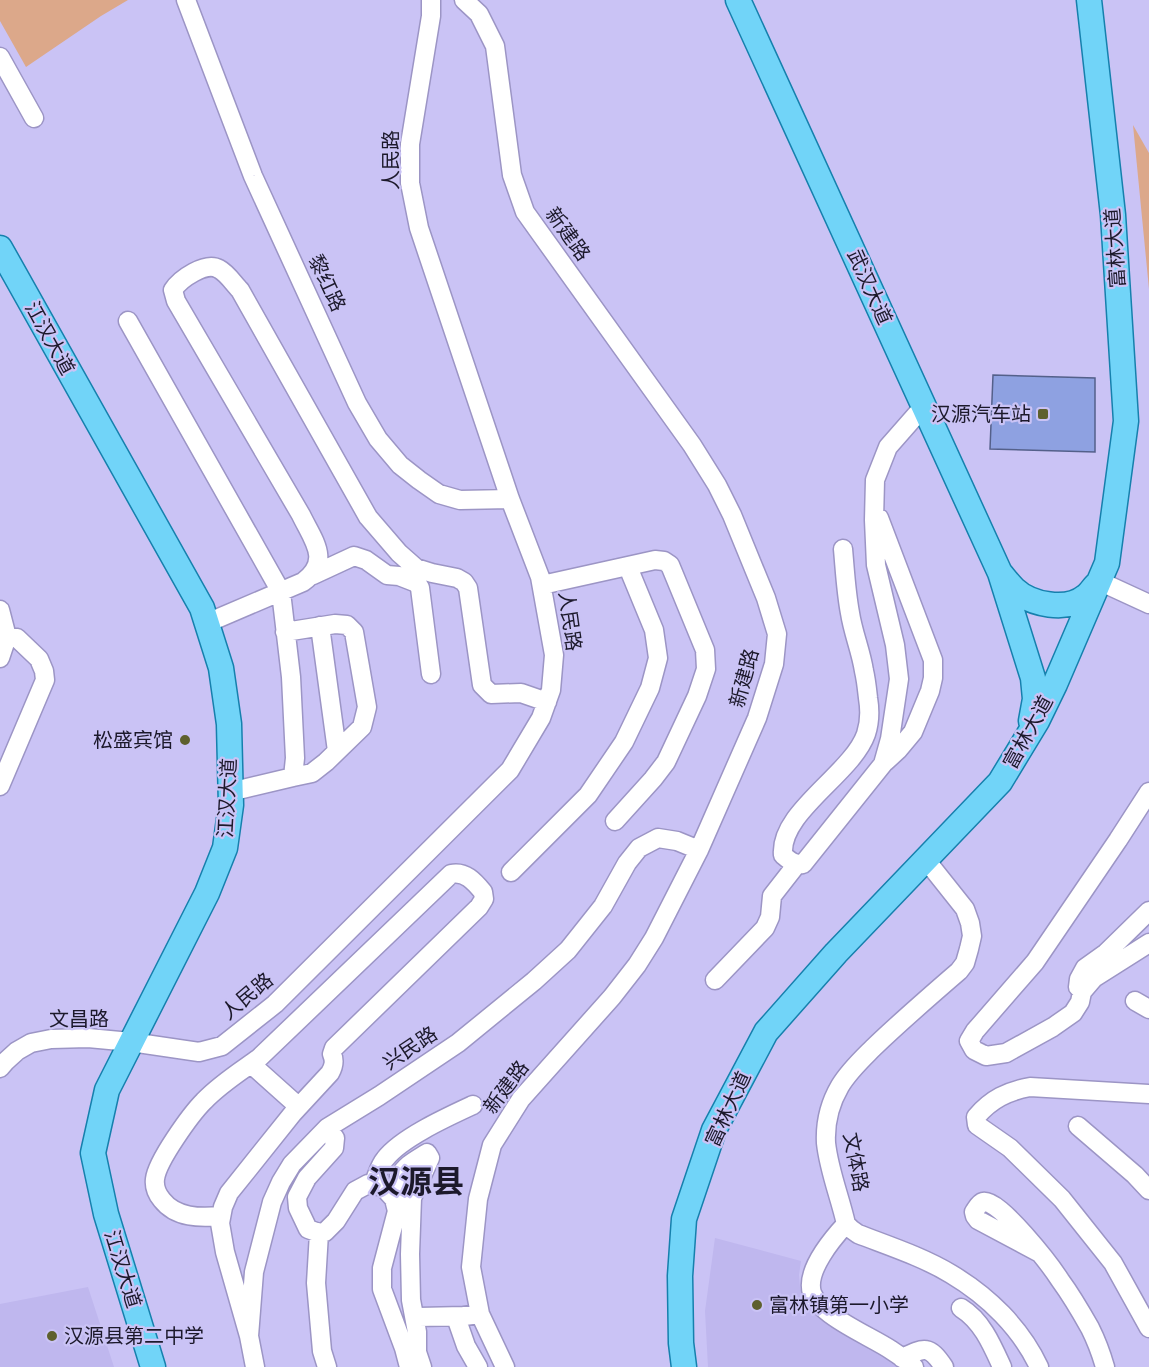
<svg xmlns="http://www.w3.org/2000/svg" width="1149" height="1367" font-family="Cabin,'Noto Sans SC',sans-serif">
  <style>
    .built { fill: #bfb7ee }
    .green { fill: #dca88a }
    .building { fill: #8ea1e1; stroke: #54608a; stroke-width: 1.5 }
    .lines { fill: none; stroke-linecap: round; stroke-linejoin: round }
    .minor-casing { stroke: #9c95c5; stroke-width: 21 }
    .major-casing { stroke: #1680ad; stroke-width: 27 }
    .minor { stroke: #fff; stroke-width: 18 }
    .major { stroke: #71d4f8; stroke-width: 24 }
    .poi-dot { fill: #5e602d; stroke: #cac3f5; stroke-width: 2 }
    .labels { text-anchor: middle; dominant-baseline: central; stroke-width: 4.5; stroke-linejoin: round; paint-order: stroke }
    .street-label { font-size: 20px; fill: #1c192b; stroke: #cac3f5 }
    .poi-label { font-size: 20px; fill: #1c192b; stroke: #cac3f5; text-anchor: end }
    .town-label { font-size: 32px; font-weight: bold; fill: #1c192b; stroke: #cac3f5 }
  </style>
  <rect width="100%" height="100%" fill="#cac3f5"/>
  <path class="built" d="M715,1238l86,23 -2,14 1,13 5,12 7,11 17,12 54,30 16,14h-191l-3,-56z
    M88,1287l26,80h-114v-63z"/>
  <path class="green" d="M0,0h128l-27,16 -75,51 -26,-46z
    M1133,125l16,28v136z"/>
  <path class="building" d="M993,375l102,3v74l-105,-3z"/>
  <g class="lines">
    <g class="minor-casing">
      <path id="minor" d="M186,0l67,176 104,227 21,36 22,26 19,15 20,14 21,6 50,-1
        M464,0l15,14 16,32 17,129 13,37 167,233 25,40 15,30 34,83 11,36 -3,30 -17,54 -58,132 -45,88 -17,27 -25,32 -91,102 -29,46 -14,54 -7,68 9,47 25,53
        M0,57l34,61
        M128,321l153,271 10,85 4,81 -2,19 -63,15
        M879,518l54,142v18l-3,13 -17,41 -15,18 -13,12
        M843,549c2,22 3,43 7,64 3,20 11,38 14,58 2,8 3,18 4,27 2,12 2,24 -2,36 -14,40 -87,78 -83,121 7,6 11,10 20,9l80,-100 7,-25 9,-60 -4,-34 -19,-80 -2,-45 1,-40 13,-33 36,-41
        M313,575l41,-19 12,4 21,15 12,1 18,7 3,5 11,86
        M1099,581l50,23
        M542,585l113,-25 9,1 6,4 35,85 1,19 -9,27 -31,66 -13,17 -38,42
        M0,610l7,27 -7,21
        M207,623l96,-41c29,-21 10,-42 -2,-67l-125,-214 -3,-11c7,-11 33,-29 46,-21 8,4 15,15 21,21l128,227 31,36 17,15 16,5 25,5 7,4 4,6 14,97 9,9 30,-1 26,9
        M320,626l17,125
        M285,632l50,-8 12,1 7,7 13,75 -5,20 -36,35 -14,11 -19,4
        M0,786l45,-106 -1,-9 -5,-12 -22,-21 -10,-1
        M1149,792l-31,48 -83,122 -60,69 -6,10 5,9 12,6 20,-3 47,-26 20,-14 7,-11 2,-10 12,-14 55,-35
        M926,860l39,49 5,14 2,13 -3,13 -4,14 -6,8c-29,25 -58,50 -86,77 -12,12 -24,23 -33,38 -10,17 -15,37 -14,57 3,28 14,54 20,81l5,5 7,5c31,12 65,23 93,40 37,22 70,54 88,93
        M511,872l77,-77 36,-53 26,-54 8,-30 -4,-28 -26,-63
        M715,980l50,-52 5,-11 2,-21 25,-32
        M1082,991l-4,-4 1,-8 6,-11 21,-15 43,-42
        M1135,1001l14,8
        M251,1064l47,42
        M0,1068l6,-7 11,-10 14,-8 20,-4 37,-1 43,4 68,10 23,-6 53,-42 235,-234 31,-52 10,-28 3,-35 -14,-78 -30,-78 -91,-271 -9,-45v-39l21,-128v-16
        M1149,1094l-119,-7c-22,4 -39,12 -54,30l1,8 33,23 52,51 51,64 36,65
        M1078,1126l57,49 14,15
        M327,1128l8,10 -1,10 -27,30 -10,19 1,11 10,21 11,4 6,-1 11,-11 19,-30 13,-7 15,3 11,12 3,12 -15,57v21l22,59 5,19
        M373,1185c4,-9 6,-19 12,-26 16,-21 62,-42 88,-54
        M412,1198l-13,-21c6,-12 17,-17 28,-24l3,5 -18,40 -2,56 1,46 6,32v20l5,15
        M221,1216c-21,2 -45,2 -59,-16 -5,-6 -8,-13 -7,-21 2,-18 36,-65 49,-78 16,-17 37,-30 55,-43l192,-184c14,-3 23,7 32,18l1,7 -5,8 -145,141 -2,6c3,7 2,12 -2,19l-37,40 -64,80 -6,14 -3,16 5,29 24,84
        M846,1224c-13,14 -41,47 -34,69 8,23 60,44 79,57 8,5 16,11 23,17
        M319,1233l-3,50 6,68 5,16
        M1038,1252l-60,-32 -3,-4 -1,-4c3,-4 5,-9 9,-10 16,-4 68,64 77,78 11,15 21,32 30,48 6,12 11,25 15,39
        M961,1308c21,13 31,37 41,59
        M414,1316l5,1 45,-1
        M902,1358c23,-11 27,-13 42,9
        M255,1367l-6,-31 5,-64 18,-70 9,-20 11,-18 35,-36 52,-32 79,-53 76,-62 34,-31 35,-44 24,-43 12,-15 19,-10 19,3 22,9
        M478,1367l-12,-21 -8,-23 6,-7 16,-2"/>
    </g>
    <g class="major-casing">
      <path id="major" d="M738,0l262,573 33,105 2,21 -4,22
        M0,248l202,360 19,60 8,56 2,81 -6,43 -18,45 -100,197 -14,63 13,61 47,153
        M1001,574c4,5 8,10 13,15 17,16 53,23 72,7 4,-3 7,-8 10,-11
        M684,1367l-3,-24 -1,-67 4,-57 30,-89 52,-98 70,-79 164,-171 37,-61 18,-37 52,-121 19,-142 -13,-206 -24,-215"/>
    </g>
    <use href="#minor" class="minor"/>
    <use href="#major" class="major"/>
  </g>
  <g class="poi-dot">
    <rect x="1037" y="408" width="12" height="12" rx="3"/>
    <circle cx="185" cy="740" r="6"/>
    <circle cx="757" cy="1305" r="6"/>
    <circle cx="52" cy="1336" r="6"/>
  </g>
  <g class="labels">
    <g class="street-label">
      <text transform="translate(391 160) rotate(-90)">人民路</text>
      <text transform="translate(568 234) rotate(54)">新建路</text>
      <text transform="translate(1115 248) rotate(-94)">富林大道</text>
      <text transform="translate(327 283) rotate(65)">黎红路</text>
      <text transform="translate(870 287) rotate(66)">武汉大道</text>
      <text transform="translate(50 338) rotate(61)">江汉大道</text>
      <text transform="translate(570 621) rotate(82)">人民路</text>
      <text transform="translate(744 678) rotate(-75)">新建路</text>
      <text transform="translate(1028 732) rotate(-61)">富林大道</text>
      <text transform="translate(227 798) rotate(-87)">江汉大道</text>
      <text transform="translate(247 996) rotate(-40)">人民路</text>
      <text x="79" y="1019">文昌路</text>
      <text transform="translate(410 1048) rotate(-34)">兴民路</text>
      <text transform="translate(506 1087) rotate(-53)">新建路</text>
      <text transform="translate(728 1109) rotate(-65)">富林大道</text>
      <text transform="translate(856 1162) rotate(79)">文体路</text>
      <text transform="translate(123 1269) rotate(73)">江汉大道</text>
    </g>
    <g class="poi-label">
      <text x="1031" y="414">汉源汽车站</text>
      <text x="173" y="740">松盛宾馆</text>
      <text x="769" y="1305" text-anchor="start">富林镇第一小学</text>
      <text x="64" y="1336" text-anchor="start">汉源县第二中学</text>
    </g>
    <g class="town-label">
      <text x="416" y="1181">汉源县</text>
    </g>
  </g>
</svg>
